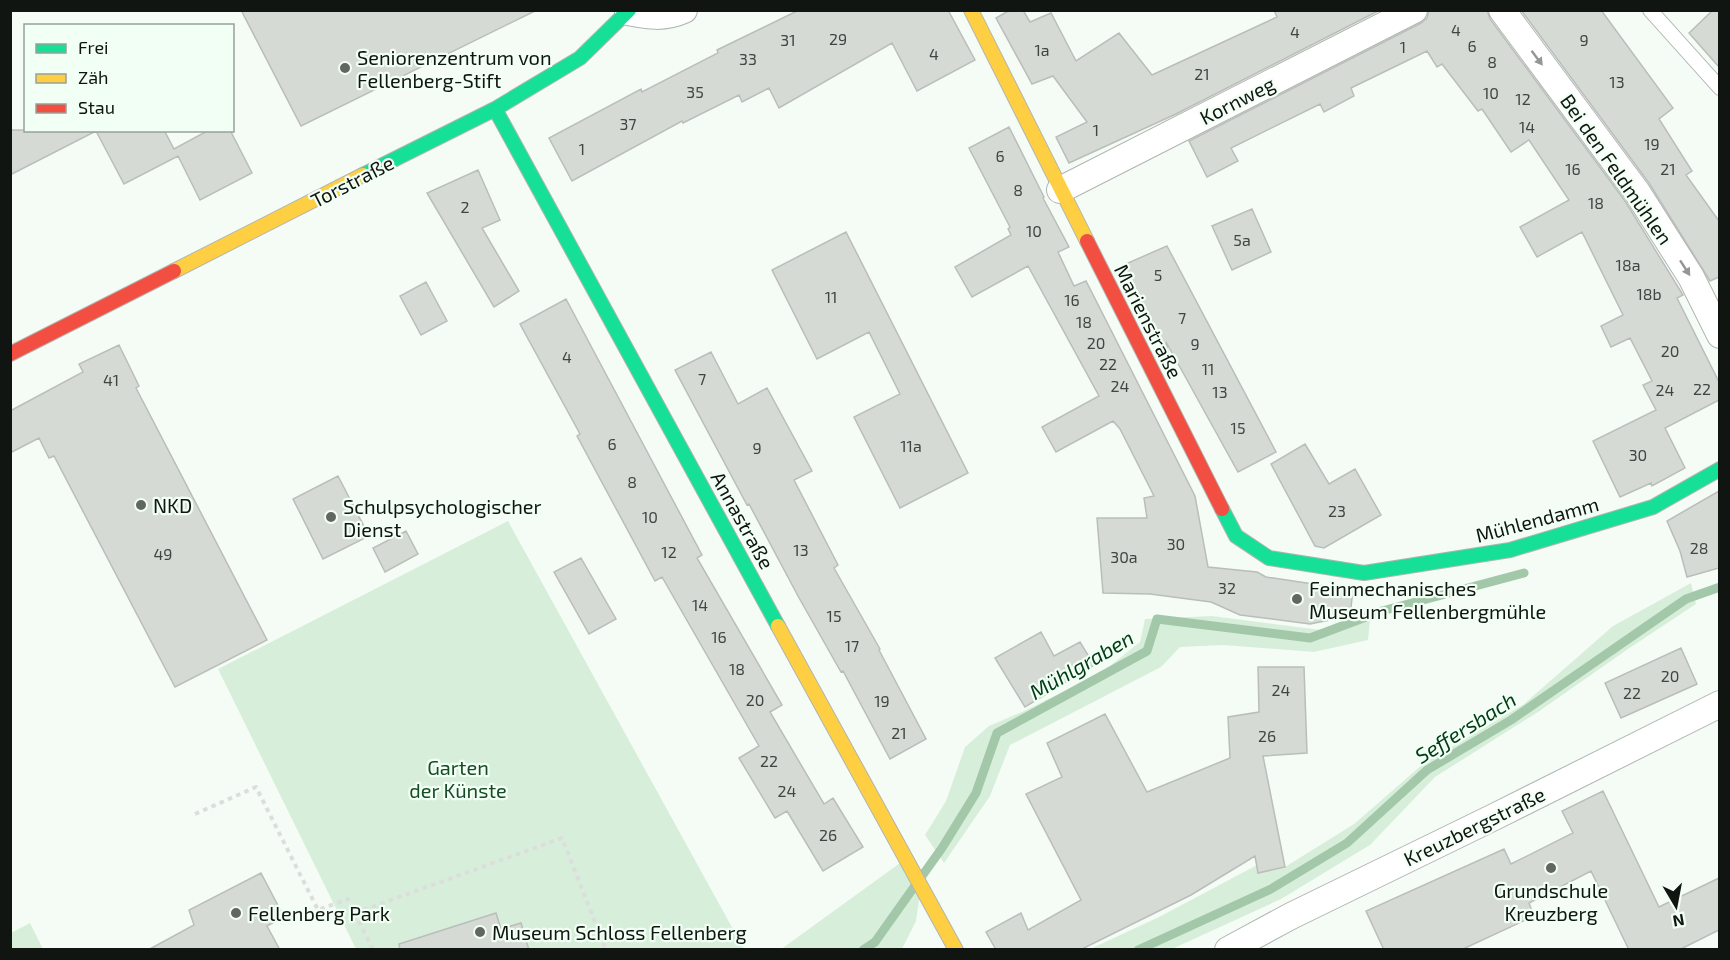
<svg xmlns="http://www.w3.org/2000/svg" width="1730" height="960" font-family="'Exo 2',sans-serif">
  <style>
    .green { fill: #d7efda }
    .lines { fill: none; stroke-linecap: round; stroke-linejoin: round }
    .stream { stroke: #a3c8a9; stroke-width: 9 }
    .building { fill: #d5dad5; stroke: #babeba; stroke-width: 1.5 }
    .lane-casing { stroke: #b0b5b1; stroke-width: 16 }
    .street-casing { stroke: #b0b5b1; stroke-width: 28 }
    .fast-casing { stroke: #b0b5b1; stroke-width: 16 }
    .slow-casing { stroke: #b0b5b1; stroke-width: 16 }
    .jam-casing { stroke: #b0b5b1; stroke-width: 16 }
    .path { stroke: #dcdddc; stroke-width: 4; stroke-dasharray: 4.5 4.5; stroke-linecap: butt }
    .lane { stroke: #fefffe; stroke-width: 14 }
    .street { stroke: #fefffe; stroke-width: 26 }
    .fast { stroke: #16e098; stroke-width: 14 }
    .slow { stroke: #ffcf43; stroke-width: 14 }
    .jam { stroke: #f24e42; stroke-width: 14 }
    .oneway { fill: #939693 }
    .poi-dot { fill: #616661; stroke: #f2fff4; stroke-width: 2 }
    .labels { text-anchor: middle; dominant-baseline: central; stroke-width: 4.5; stroke-linejoin: round; paint-order: stroke }
    .number-label { font-size: 16px; fill: #424642 }
    .poi-label { font-size: 20px; fill: #111511; stroke: #f2fff4; text-anchor: start }
    .street-label { font-size: 20px; fill: #111511; stroke: #f2fff4 }
    .park-label { font-size: 20px; fill: #164c25; stroke: #f2fff4 }
    .water-label { font-size: 21px; font-style: italic; fill: #013c16; stroke: #f2fff4 }
  </style>
  <rect width="100%" height="100%" fill="#f5fcf6"/>
  <path class="green" d="M508,521l236,428h-388l-138,-280z
    M1691,583l5,21 -68,45 -90,63 -103,65 -65,68 -89,54 -109,50 -84,1 71,-33 98,-52 1,7 27,-5 69,-43 69,-60 101,-60 89,-78z
    M1371,610l-3,30 -54,12 -91,-7 -43,2 -19,20 -151,78 -20,51 -46,67 -19,-28 21,-34 19,-54 24,-21 35,-15 77,-38 39,-31 5,-23 67,-3 109,14z
    M900,863l20,30 -4,28 -14,28 -122,1z
    M30,923l13,26h-32v-16z"/>
  <g class="lines">
    <path class="stream" d="M922,876l20,-28 34,-55 21,-60 150,-82 10,-32 153,19 72,-27 142,-38
      M863,950l12,-8 39,-55
      M1138,950l133,-61 76,-46 80,-73 84,-50 175,-121 34,-12"/>
  </g>
  <path class="building" d="M241,10h296l-236,116z
    M799,10h149l27,50 -58,31 -25,-48 -113,65 -10,-20 -27,14 -3,-7 -56,28 -1,-2 -110,60 -23,-43 92,-49 1,3 76,-39 -1,-3z
    M1010,10h13l7,12 21,-9 25,48 43,-28 33,42 125,-58 -3,-7h106l-204,104 -107,49 -13,-26 31,-15 -34,-46 -21,8 -36,-66z
    M1429,10h58l3,9 135,182 58,94 -6,3 42,84v18l-54,28 20,40 -33,18 -1,-3 -31,14 -27,-56 63,-31 -13,-25 9,-4 -22,-43 -19,9 -10,-21 22,-11 -41,-83 -45,25 -17,-30 49,-27 -40,-60 -18,12 -29,-43 -4,2 -36,-47 -5,3 -10,-16 -76,37 3,8 -30,16 -4,-8 -89,44 7,13 -31,16 -18,-36 232,-118 6,-5z
    M1521,10h80l72,98 -14,11 33,52 -6,4 33,46v56l-9,4 -61,-98z
    M1713,10h6v57l-30,-34z
    M1009,127l35,70 -1,1 26,49 -11,5 16,34 12,-5 109,215 13,71 49,5 9,5 87,13 -3,26 -40,8 -70,-9 -29,-13 -61,-8 -47,-1 -6,-75h50l-3,-20 10,-2 -34,-67 -7,-8 -57,31 -14,-25 57,-31 -71,-130 -56,31 -17,-30 56,-32 -3,-6 2,-2 -41,-79z
    M10,130h154l10,19 35,-19h21l22,43 -52,27 -22,-44 -54,28 -28,-53 -86,44z
    M478,170l22,50 -18,8 37,63 -25,16 -67,-114z
    M1252,209l19,43 -39,18 -20,-44z
    M846,232l122,241 -68,35 -46,-91 46,-23 -31,-62 -52,27 -45,-89z
    M1167,246l109,206 -38,20 -72,-130 5,23 -50,-99z
    M426,282l21,39 -26,14 -21,-39z
    M566,299l136,256 -5,3 85,147 -12,7 54,92 9,-6 30,49 -40,24 -36,-60 -12,7 -36,-60 20,-12 -97,-169 -7,4 -78,-145 3,-2 -60,-110z
    M119,345l20,41 -3,2 131,252 -92,47 -121,-231 -5,2 -10,-20 -29,15v-42l73,-39 -4,-8z
    M711,352l27,52 29,-16 45,83 -18,9 44,85 -4,3 46,81 -1,1 47,89 -36,20 -47,-88 -2,1 -43,-76 -49,-92 -2,1 -72,-135z
    M1305,444l24,40 26,-15 26,46 -57,33 -9,-2 -44,-82z
    M338,476l31,60 -46,23 -30,-60z
    M1719,491v77l-32,9 -7,-26 -13,-30z
    M406,531l12,23 -33,18 -12,-24z
    M581,558l35,61 -27,15 -35,-62z
    M1041,632l13,24 26,-14 14,23 -69,42 -30,-49z
    M1681,648l16,36 -76,34 -16,-35z
    M1258,667h46l3,86 -44,3 22,111 -27,6 -3,-17 -64,39 -111,55h-87l2,-2 -9,-16 35,-19 7,17 53,-30 -55,-106 36,-17 -15,-34 58,-29 42,78 83,-34 -2,-41 31,-5z
    M1603,791l56,116 60,-29v52l-40,20h-50l-38,-79 -62,32 5,13 -73,34h-77l-18,-39 138,-62 7,15 62,-31 -11,-22z
    M261,873l23,44 -17,9 13,24h-132l46,-25 -5,-15z
    M496,913l5,16 20,-6 8,27h-129l-1,-6z"/>
  <g class="lines">
    <g class="lane-casing">
      <path id="lane" d="M1650,10l70,78"/>
    </g>
    <g class="street-casing">
      <path id="street" d="M1502,10l135,182 54,85 29,58
        M628,12c20,4 36,7 56,-2
        M1060,190l354,-180
        M1228,950l63,-34 203,-99 226,-113"/>
    </g>
    <g class="fast-casing">
      <path id="fast" d="M495,109l283,517
        M363,175l132,-66 85,-51 49,-48
        M1222,509l14,27 33,22 95,15 146,-23 143,-43 67,-38"/>
    </g>
    <g class="slow-casing">
      <path id="slow" d="M971,10l116,231
        M174,271l189,-96
        M778,626l178,324"/>
    </g>
    <g class="jam-casing">
      <path id="jam" d="M1087,241l135,268
        M10,354l164,-83"/>
    </g>
    <path class="path" d="M195,814l61,-27 62,123 30,-11 25,51
      M355,913l207,-75 44,112"/>
    <use href="#lane" class="lane"/>
    <use href="#street" class="street"/>
    <use href="#fast" class="fast"/>
    <use href="#slow" class="slow"/>
    <use href="#jam" class="jam"/>
  </g>
  <defs><path id="oneway-solid" d="M-6-.8H1V-3.2L6.5 0L1 3.2V.8H-6Z" transform="scale(1.5)"/></defs>
  <g class="oneway">
    <use href="#oneway-solid" transform="translate(1537 58) rotate(53)"/>
    <use href="#oneway-solid" transform="translate(1685 268) rotate(57)"/>
  </g>
  <g class="poi-dot">
    <circle cx="345" cy="68" r="6"/>
    <circle cx="141" cy="505" r="6"/>
    <circle cx="331" cy="517" r="6"/>
    <circle cx="1297" cy="599" r="6"/>
    <circle cx="1551" cy="868" r="6"/>
    <circle cx="236" cy="913" r="6"/>
    <circle cx="480" cy="932" r="6"/>
  </g>
  <g class="labels">
    <g class="number-label">
      <text x="1456" y="29">4</text>
      <text x="1295" y="31">4</text>
      <text x="838" y="38">29</text>
      <text x="788" y="39">31</text>
      <text x="1584" y="39">9</text>
      <text x="1472" y="45">6</text>
      <text x="1403" y="46">1</text>
      <text x="1042" y="49">1a</text>
      <text x="934" y="53">4</text>
      <text x="748" y="58">33</text>
      <text x="1492" y="61">8</text>
      <text x="1202" y="73">21</text>
      <text x="1617" y="81">13</text>
      <text x="695" y="91">35</text>
      <text x="1491" y="92">10</text>
      <text x="1523" y="98">12</text>
      <text x="628" y="123">37</text>
      <text x="1527" y="126">14</text>
      <text x="1096" y="129">1</text>
      <text x="1652" y="143">19</text>
      <text x="582" y="148">1</text>
      <text x="1000" y="155">6</text>
      <text x="1573" y="168">16</text>
      <text x="1668" y="168">21</text>
      <text x="1018" y="189">8</text>
      <text x="1596" y="202">18</text>
      <text x="465" y="206">2</text>
      <text x="1034" y="230">10</text>
      <text x="1242" y="239">5a</text>
      <text x="1628" y="264">18a</text>
      <text x="1158" y="274">5</text>
      <text x="1649" y="293">18b</text>
      <text x="831" y="296">11</text>
      <text x="1072" y="299">16</text>
      <text x="1182" y="317">7</text>
      <text x="1084" y="321">18</text>
      <text x="1096" y="342">20</text>
      <text x="1195" y="343">9</text>
      <text x="1670" y="350">20</text>
      <text x="567" y="356">4</text>
      <text x="1108" y="363">22</text>
      <text x="1208" y="368">11</text>
      <text x="702" y="378">7</text>
      <text x="111" y="379">41</text>
      <text x="1120" y="385">24</text>
      <text x="1702" y="388">22</text>
      <text x="1665" y="389">24</text>
      <text x="1220" y="391">13</text>
      <text x="1238" y="427">15</text>
      <text x="612" y="443">6</text>
      <text x="911" y="445">11a</text>
      <text x="757" y="447">9</text>
      <text x="1638" y="454">30</text>
      <text x="632" y="481">8</text>
      <text x="1337" y="510">23</text>
      <text x="650" y="516">10</text>
      <text x="1176" y="543">30</text>
      <text x="1699" y="547">28</text>
      <text x="801" y="549">13</text>
      <text x="669" y="551">12</text>
      <text x="163" y="553">49</text>
      <text x="1124" y="556">30a</text>
      <text x="1227" y="587">32</text>
      <text x="700" y="604">14</text>
      <text x="834" y="615">15</text>
      <text x="719" y="636">16</text>
      <text x="852" y="645">17</text>
      <text x="737" y="668">18</text>
      <text x="1670" y="675">20</text>
      <text x="1281" y="689">24</text>
      <text x="1632" y="692">22</text>
      <text x="755" y="699">20</text>
      <text x="882" y="700">19</text>
      <text x="899" y="732">21</text>
      <text x="1267" y="735">26</text>
      <text x="769" y="760">22</text>
      <text x="787" y="790">24</text>
      <text x="828" y="834">26</text>
    </g>
    <g class="poi-label">
      <text x="357" y="57">Seniorenzentrum von<tspan x="357" dy="23">Fellenberg-Stift</tspan></text>
      <text x="153" y="505">NKD</text>
      <text x="343" y="506">Schulpsychologischer<tspan x="343" dy="23">Dienst</tspan></text>
      <text x="1309" y="588">Feinmechanisches<tspan x="1309" dy="23">Museum Fellenbergmühle</tspan></text>
      <text x="1551" y="890" text-anchor="middle">Grundschule<tspan x="1551" dy="23">Kreuzberg</tspan></text>
      <text x="248" y="913">Fellenberg Park</text>
      <text x="492" y="932">Museum Schloss Fellenberg</text>
    </g>
    <g class="street-label">
      <text transform="translate(1237 100) rotate(-27)">Kornweg</text>
      <text transform="translate(1617 169) rotate(55)">Bei den Feldmühlen</text>
      <text transform="translate(352 181) rotate(-27)">Torstraße</text>
      <text transform="translate(1149 321) rotate(63)">Marienstraße</text>
      <text transform="translate(1537 519) rotate(-15)">Mühlendamm</text>
      <text transform="translate(743 520) rotate(61)">Annastraße</text>
      <text transform="translate(1474 826) rotate(-26)">Kreuzbergstraße</text>
    </g>
    <g class="park-label">
      <text x="458" y="767">Garten<tspan x="458" dy="23">der Künste</tspan></text>
    </g>
    <g class="water-label">
      <text transform="translate(1081 664) rotate(-30)">Mühlgraben</text>
      <text transform="translate(1465 727) rotate(-32)">Seffersbach</text>
    </g>
  </g>
  <rect width="1730" height="960" fill="none" stroke="#111511" stroke-width="24"/>
  <rect x="24" y="24" width="210" height="108" fill="#f2fff4" stroke="#98a199" stroke-width="1.5"/>
  <rect x="36" y="44" width="30" height="9" fill="#16e098" stroke="#98a199" stroke-width="1.5"/>
  <text x="78" y="54" font-size="18" fill="#111511">Frei</text>
  <rect x="36" y="74" width="30" height="9" fill="#ffcf43" stroke="#98a199" stroke-width="1.5"/>
  <text x="78" y="84" font-size="18" fill="#111511">Zäh</text>
  <rect x="36" y="104" width="30" height="9" fill="#f24e42" stroke="#98a199" stroke-width="1.5"/>
  <text x="78" y="114" font-size="18" fill="#111511">Stau</text>
  <g transform="translate(1676 906) rotate(170)" stroke="#f2fff4" stroke-width="4.5" paint-order="stroke">
  <path d="M0-4.5L10 22L0 15L-10 22Z" fill="#111511"/>
  <text y="-9" font-size="16" font-weight="bold" text-anchor="middle" fill="#111511">N</text>
  </g>
</svg>
